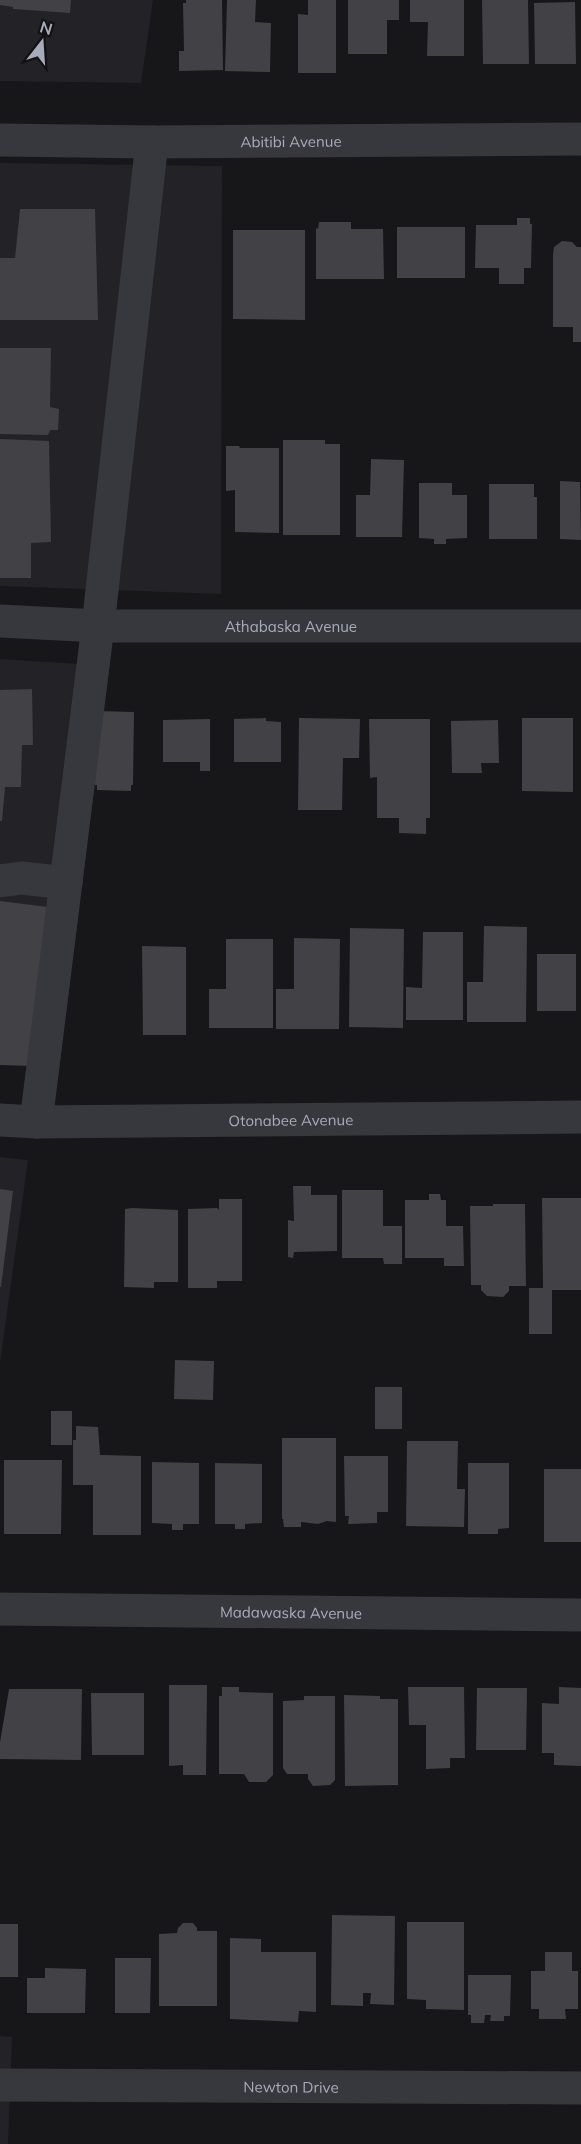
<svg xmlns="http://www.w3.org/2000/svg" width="581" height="2144" font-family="Mulish,sans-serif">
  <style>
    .built { fill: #232226 }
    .building { fill: #414146 }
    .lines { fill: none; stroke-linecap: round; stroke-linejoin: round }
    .minor { stroke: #37383e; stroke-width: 33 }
    .labels { text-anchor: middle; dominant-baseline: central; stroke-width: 4.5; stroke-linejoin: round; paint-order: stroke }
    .street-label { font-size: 15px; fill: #a8acb9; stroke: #121114 }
  </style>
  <rect width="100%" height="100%" fill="#171619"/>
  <path class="built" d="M0,0h153l-12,83 -141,-2z
    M0,163l222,3 -1,428 -221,-8z
    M0,659l82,5 -42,389 -40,-1z
    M0,1157l28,3 -28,203z
    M0,2036l12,1 -4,107h-8z"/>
  <path class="building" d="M0,0h71l-1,13 -57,-4v-2l-13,-2z
    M186,0h36l1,70 -44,1v-20h5l-1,-48h3z
    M227,0h29l-1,22 16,1 -1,49 -45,-1z
    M308,0h28v73h-38v-59l10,1z
    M348,0h51v20h-12v34h-39z
    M410,0h54v56h-37l1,-34h-18z
    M482,0h46l1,64h-46z
    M575,2l1,62h-41l-1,-61z
    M20,209h75l3,111h-98v-62h15z
    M517,218h13v6h2l-1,44h-7v16h-25v-16h-24l1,-43h41z
    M319,222h32v7h32l1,50h-68v-51l2,1z
    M397,227h68v51h-68z
    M233,230h72v90l-72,-1z
    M562,241l10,1 5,5h4v95h-8v-15h-20v-72l1,-8z
    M0,348h51l-1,59 9,2 -1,21h-8l-2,5 -48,-1z
    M0,439l49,2 2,101 -20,1v35h-31z
    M283,440h42v4h15v91h-57z
    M226,446h13l1,2h39v85l-44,-1v-42l-9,1z
    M371,459l33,1 -2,77h-46v-42h14z
    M560,481l20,1 1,58 -21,-1z
    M419,483h33v12h15v43l-21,1v5h-12v-5l-15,-1z
    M489,484h45v13h3v42h-48z
    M32,689l1,56h-11l-1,42h-16l-3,34h-2v-131z
    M96,711l38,1 -1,73h-2v6l-34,-1v-5h-2z
    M266,718v3l15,1v40h-47v-43z
    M299,718l61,1 -1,39h-16l-1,52h-44z
    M522,718h51v74l-51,-1z
    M210,719v52h-10v-9h-37v-42z
    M369,719h61v99h-4v16l-27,-1v-15h-22v-41l-7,1z
    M498,720l1,43h-18l1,10h-30l-1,-52z
    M0,901l48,6 -17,159 -31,-1z
    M484,926l43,1 -1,95h-59v-40h16z
    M350,928l54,1 -1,99 -54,-1z
    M423,932h40v88h-57v-33l16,1z
    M294,938l46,1 -1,90h-63v-40h18z
    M226,939h47v89h-64v-39h17z
    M142,946l44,1v88h-43z
    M537,954h39v57h-39z
    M293,1186h18v9h26v56l-43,1 -1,6 -5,-1v-37l6,1z
    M0,1189l13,2 -12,96h-1z
    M342,1190h41v36h19v38h-18l-1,-6h-41z
    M429,1194h11l1,6h5v26h17l1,40h-20v-8h-39v-58h24z
    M542,1198h39v92h-29v44h-23v-46h14z
    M219,1199h23v82h-25v7h-29v-79l29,-1 2,2z
    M493,1204h32l1,82h-17v5l-6,6 -16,-1 -6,-6v-5h-10l-1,-79h23z
    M132,1208l46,2v72h-24v6l-30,-1 1,-78z
    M175,1360l39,1 -1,39 -39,-1z
    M375,1387h27v42h-27z
    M51,1411h21v34h-21z
    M76,1426l22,1 2,28 41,1v79h-48v-50h-20v-45h3z
    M282,1438h54v84l-9,-1 -9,3 -17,-2v5h-17l-1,-8h-1z
    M407,1441h51l-1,48h8l-1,38 -58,-1z
    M344,1456h44v56h-11v11l-29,1 1,-8h-4z
    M4,1460h58l-1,74h-57z
    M152,1462l47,1v61h-16v6h-11v-6l-20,-1z
    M215,1463l47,1v59l-17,1v5h-10v-5h-20z
    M468,1463h41v65l-11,1v5h-30z
    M544,1469h37v73h-37z
    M169,1685h38l-1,90h-23v-10l-14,1z
    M222,1687h17v5l34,1v82l-7,7h-17l-5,-8h-25v-78h3z
    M408,1687h56l1,71h-15v10l-24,1v-44h-17z
    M559,1687l22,1v78l-27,-1v-12h-12v-50l17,1z
    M477,1688h50l-1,62h-50z
    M9,1689h73l-1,71 -81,-1v-17z
    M91,1693h53v62h-52z
    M344,1695l36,1v3h18v86l-53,1z
    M304,1696h31v84l-5,5 -17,1 -5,-7v-5h-21l-4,-6v-67l21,-1z
    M332,1915l63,1 -1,89 -24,-1 1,-11h-8v13l-32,-1z
    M407,1922h57v88l-38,-1v-9l-19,-1z
    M183,1923h10l4,5v3h20v75h-58v-72l18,-1 1,-5z
    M0,1924h18v53h-18z
    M230,1938l31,1v13h55v60l-17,-1 -1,11 -68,-3z
    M545,1952h27v19h6v38h-13l1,10h-27v-10h-8v-38h14z
    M115,1958h36l-1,55h-35z
    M45,1968l41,1 -1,44h-58v-35h18z
    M468,1975h43l-1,41h-6v5h-14l1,-6h-6l-1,8h-13v-8h-3z"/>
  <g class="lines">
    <g class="minor">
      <path id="s1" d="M0,140l152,2 429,-3"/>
      <path id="s2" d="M0,621l98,5h483"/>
      <path d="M0,881l22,-3 44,5"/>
      <path id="s3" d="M0,1120l36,2 545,-5"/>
      <path d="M36,1122l62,-496 54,-484"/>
      <path id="s4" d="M0,1609l581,6"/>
      <path id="s5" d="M0,2085l581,3"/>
    </g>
  </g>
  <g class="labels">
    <g class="street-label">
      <text stroke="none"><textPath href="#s1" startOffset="291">Abitibi Avenue</textPath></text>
      <text stroke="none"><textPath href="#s2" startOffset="291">Athabaska Avenue</textPath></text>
      <text stroke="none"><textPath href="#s3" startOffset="291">Otonabee Avenue</textPath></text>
      <text stroke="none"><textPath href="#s4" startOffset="291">Madawaska Avenue</textPath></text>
      <text stroke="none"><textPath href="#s5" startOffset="291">Newton Drive</textPath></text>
    </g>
  </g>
  <g transform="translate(42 42) rotate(17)" stroke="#121114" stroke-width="4.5" paint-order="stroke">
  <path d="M0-4.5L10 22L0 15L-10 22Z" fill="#a8acb9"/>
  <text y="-9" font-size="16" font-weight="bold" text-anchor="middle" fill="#a8acb9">N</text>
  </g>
</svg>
